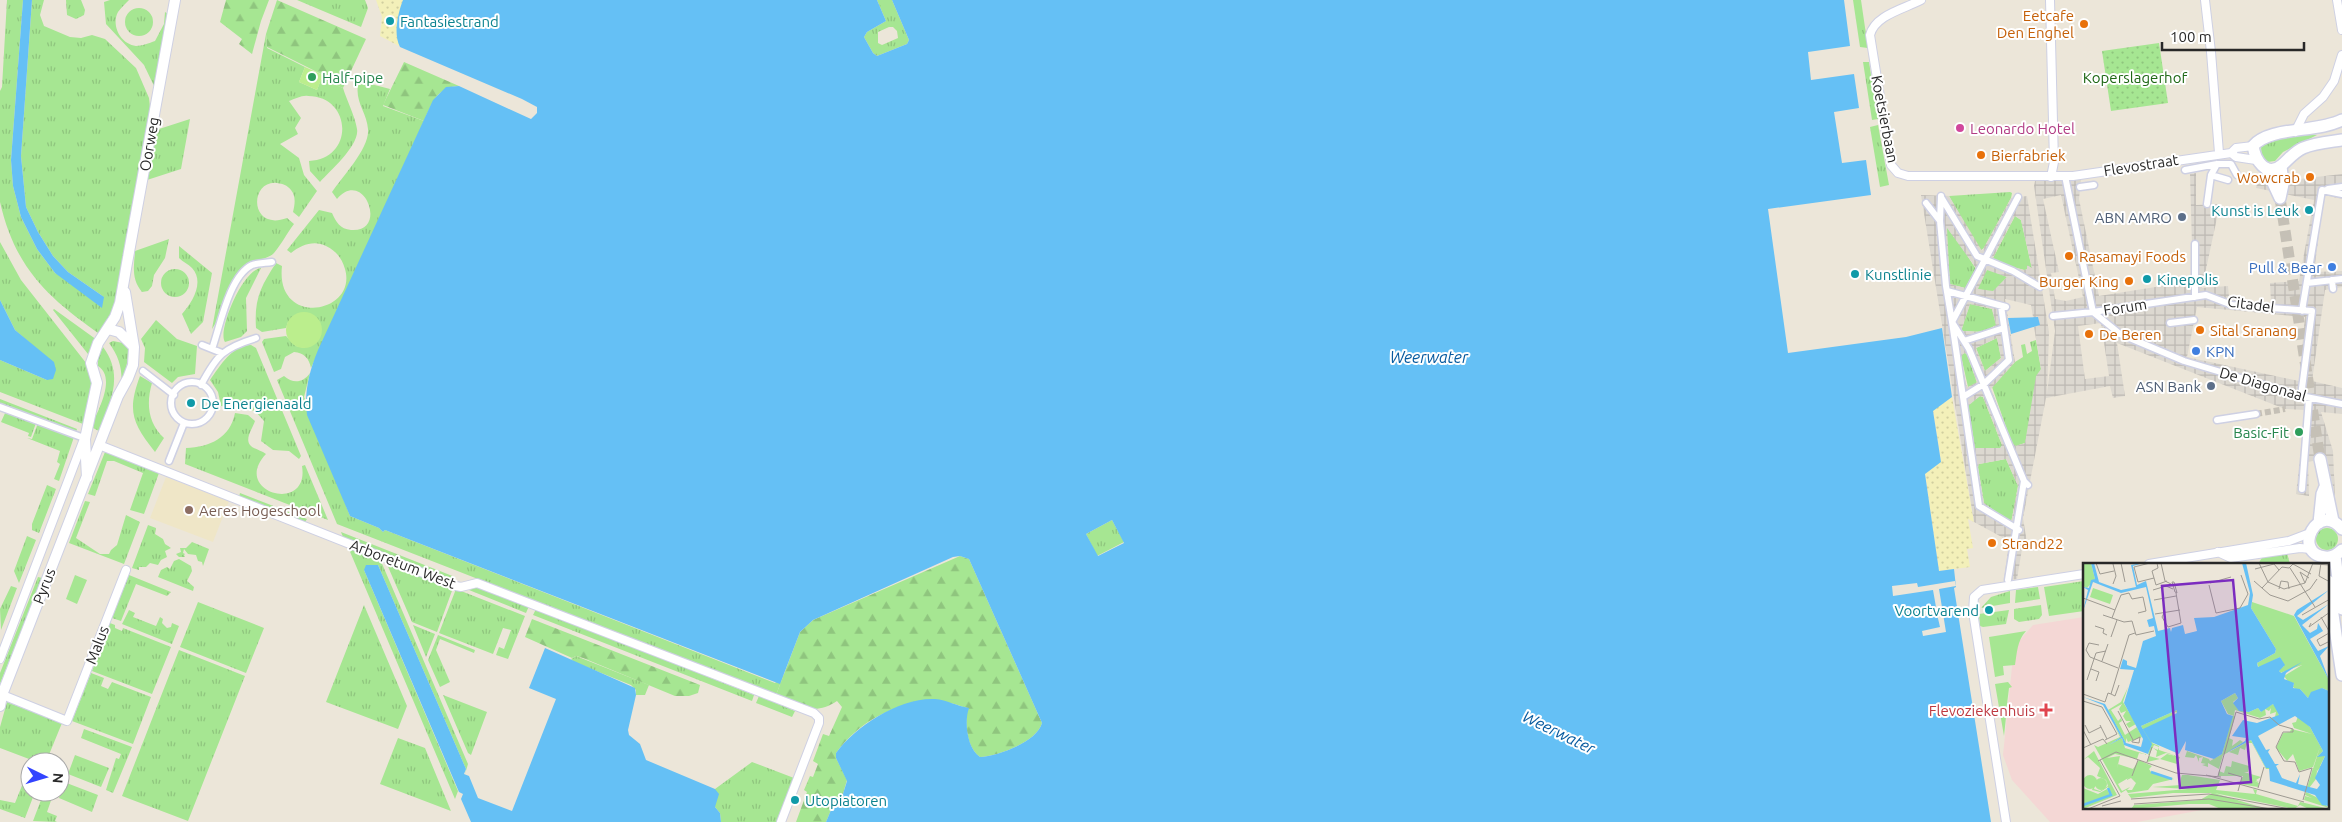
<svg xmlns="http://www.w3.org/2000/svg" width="2342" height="822" font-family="Ubuntu,sans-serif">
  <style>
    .education { fill: #efe6c7 }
    .medical { fill: #f4d7d5 }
    .grass { fill: url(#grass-tufts); fill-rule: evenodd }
    .forest { fill: url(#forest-firs) }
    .sand { fill: url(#sand-dots) }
    .park { fill: url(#park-dots) }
    .garden { fill: #a6e692 }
    .pitch { fill: #bbee8d }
    .plaza { fill: url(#plaza-grid); fill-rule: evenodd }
    .water { fill: #65c0f5; fill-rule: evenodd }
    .pier { fill: #ece6d9 }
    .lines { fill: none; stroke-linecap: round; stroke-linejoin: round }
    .pedestrian-tunnel { stroke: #c5c0b6; stroke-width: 6; stroke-dasharray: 6 3; stroke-linecap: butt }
    .secondary-tunnel { stroke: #c5c0b6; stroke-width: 11; stroke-dasharray: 11 5.5; stroke-linecap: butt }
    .pedestrian-casing { stroke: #ced0e3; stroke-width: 9 }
    .minor-casing { stroke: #ced0e3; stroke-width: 10 }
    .tertiary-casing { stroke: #ced0e3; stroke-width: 12 }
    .secondary-casing { stroke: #ced0e3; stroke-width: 14 }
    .pedestrian { stroke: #fff; stroke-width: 6 }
    .minor { stroke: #fff; stroke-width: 8 }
    .tertiary { stroke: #fff; stroke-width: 10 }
    .secondary { stroke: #fff; stroke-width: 11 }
    .culture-dot { fill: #0f9aa8; stroke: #fff; stroke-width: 2 }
    .food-dot { fill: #e8710a; stroke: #fff; stroke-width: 2 }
    .leisure-dot { fill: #2e9e5b; stroke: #fff; stroke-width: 2 }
    .hotel-dot { fill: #d1479c; stroke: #fff; stroke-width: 2 }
    .service-dot { fill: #5c6f8a; stroke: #fff; stroke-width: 2 }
    .shop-dot { fill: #3f7fe0; stroke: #fff; stroke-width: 2 }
    .education-dot { fill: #8d6e63; stroke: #fff; stroke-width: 2 }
    .health-dot { fill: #e0444e; stroke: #fff; stroke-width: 2 }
    .labels { text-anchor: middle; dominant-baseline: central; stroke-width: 4; stroke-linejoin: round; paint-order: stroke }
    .food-label { font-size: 15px; fill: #c56008; stroke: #fff; text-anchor: start }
    .culture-label { font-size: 15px; fill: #0d838f; stroke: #fff; text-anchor: start }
    .leisure-label { font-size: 15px; fill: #27864d; stroke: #fff; text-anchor: start }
    .park-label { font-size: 15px; fill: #1e6815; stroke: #fff }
    .street-label { font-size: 15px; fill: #282828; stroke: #fff }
    .hotel-label { font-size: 15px; fill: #b23c85; stroke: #fff; text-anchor: start }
    .service-label { font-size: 15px; fill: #4e5e75; stroke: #fff; text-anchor: end }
    .shop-label { font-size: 15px; fill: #366cbe; stroke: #fff; text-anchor: end }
    .education-label { font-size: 15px; fill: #785e54; stroke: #fff; text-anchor: start }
    .health-label { font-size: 15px; fill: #be3a42; stroke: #fff; text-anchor: end }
    .water-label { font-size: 16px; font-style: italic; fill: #065a9f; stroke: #fff }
    .inset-river { fill: none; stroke: #65c0f5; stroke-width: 2.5 }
    .inset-road { fill: none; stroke: #9e9a92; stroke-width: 1 }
    .view { fill: #7b2cbf; fill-opacity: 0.15; stroke: #7b2cbf; stroke-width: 2.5 }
    .inset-edge { fill: none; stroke: #282828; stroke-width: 2.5 }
  </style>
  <defs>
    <pattern id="grass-tufts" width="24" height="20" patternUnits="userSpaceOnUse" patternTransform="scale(1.25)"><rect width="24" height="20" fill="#a6e692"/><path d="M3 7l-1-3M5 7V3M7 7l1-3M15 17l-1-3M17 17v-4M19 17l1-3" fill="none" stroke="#8fc57e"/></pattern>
    <pattern id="forest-firs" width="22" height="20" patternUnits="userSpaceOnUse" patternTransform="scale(1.25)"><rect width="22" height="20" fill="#a6e692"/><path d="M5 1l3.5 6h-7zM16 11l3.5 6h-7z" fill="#8fc57e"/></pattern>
    <pattern id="sand-dots" width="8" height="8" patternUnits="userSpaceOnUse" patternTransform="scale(1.25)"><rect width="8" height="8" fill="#f3f0b9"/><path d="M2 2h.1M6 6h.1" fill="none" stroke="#d0ce9f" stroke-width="1.8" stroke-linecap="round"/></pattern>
    <pattern id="park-dots" width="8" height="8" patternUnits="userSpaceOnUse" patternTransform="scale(1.25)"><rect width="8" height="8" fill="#a6e692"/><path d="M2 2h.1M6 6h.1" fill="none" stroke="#8fc57e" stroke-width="1.8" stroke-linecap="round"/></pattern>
    <pattern id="plaza-grid" width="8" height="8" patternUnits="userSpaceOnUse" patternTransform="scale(1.25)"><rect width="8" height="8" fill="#dcd8d0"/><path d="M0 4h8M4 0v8" fill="none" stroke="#bdb9b3"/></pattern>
  </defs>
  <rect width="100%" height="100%" fill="#ece6d9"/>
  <path class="education" d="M166,477l63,24 -16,41 -63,-24z"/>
  <path class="medical" d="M2084,617v191h129l-76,14h-87l-38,-42 -9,-25 11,-108 19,-22z"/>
  <path class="grass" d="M7,0h16l-12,160 2,26 8,31 16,32 18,24 49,24 -36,-25 -15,-16 -15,-24 -12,-25 -5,-51 11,-156h12l-4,15 4,11 26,11 11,1 11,-3 13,4 31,29 13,30 1,9 -7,43 -26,152 -16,33c-53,-37 -86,-67 -101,-133v-111l2,-4z
    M66,0h15l4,10 -1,5 -8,4 -9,-4z
    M110,0h19c-4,4 -8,8 -11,12 -7,13 2,32 18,34 6,0 13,-3 19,-5l9,-17 1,-12 3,2 -14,72 -10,-21 -38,-41 -2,-22z
    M297,0h68l3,8 -7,19z
    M877,0h15l17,40 -2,4 -30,12 -4,-3 -9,-16 3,-5 19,-11zM889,27h4l4,4 1,7 -16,7 -4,-2v-11z
    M1853,0h8l7,48 -8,-1z
    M125 22a14 14 0 1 1 28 0a14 14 0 1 1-28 0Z
    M266,34l1,14 38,19 -6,15 18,8 4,-11 22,9c4,13 12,28 14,41 3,16 -27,42 -37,53l-10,-11 -1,-10c46,-2 43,-65 -1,-65 -6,-1 -13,3 -19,5l12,17 -6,10 3,6 -18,10 19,14 5,17 13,16 -18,26 -6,-5c2,-8 3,-16 -2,-22 -4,-5 -8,-6 -14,-7 -28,-3 -28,49 10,35l7,6c-7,9 -13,21 -20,29 -9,9 -24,4 -36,20 -13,17 -14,39 -26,56z
    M1863,62h6l9,57 -6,1z
    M367,83l23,6 -7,17 41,15 -113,247c-2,-10 -7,-15 -17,-16l-9,5 -4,12 -7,3 -12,-30 2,-3 22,-3 10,10 9,2 -17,-26 -2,6 -24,4 -6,-4c-2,-29 5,-42 20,-65l6,3c-7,62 76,48 63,3 -3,-11 -9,-18 -19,-23 -12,-6 -25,-1 -35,7l-4,-3 32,-40 13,3c4,9 8,16 19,17 38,3 13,-63 -14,-31l-5,-7c10,-15 38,-44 36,-63 -1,-16 -13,-27 -10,-44z
    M190,119l-9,50 -34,11 9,-50z
    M1878,125l11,60 -9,2 -10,-60z
    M2307,134l10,1 -34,17 -8,9 -8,1 -5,-4 -1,-11 6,-6z
    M2010,192l2,1 -1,5 -27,50 -4,3 -31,-55z
    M2015,216l6,4 11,49 -8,1 -28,-8 -3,-4z
    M1946,228h3l27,41 -11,19 -15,-4z
    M169,239l-4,19 -11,17 -2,11 -4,5 -6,1c-11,-13 -8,-26 -7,-41z
    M0,242l21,38 69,88c5,19 0,38 -7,56l-83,-32v-32l47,20 -16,-36 -16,-14 -15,-30z
    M179,246l33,27 -9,49 -12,12 -9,-20c10,-11 23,-32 10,-46 -4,-4 -9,-6 -13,-10z
    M261,268l-15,30 1,33 -6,6 -16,5c-8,-10 17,-72 36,-74z
    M161 283a14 14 0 1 1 28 0a14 14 0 1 1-28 0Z
    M1987,269l20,8 -14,15 -16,-3z
    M1970,304l22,5 4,16 -12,7 -23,-1z
    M54,309l43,31 -9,14 -35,-44z
    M156,320l21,19 20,7 -2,28 -17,3 -6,6 -28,-21 1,-14 -4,-9z
    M1997,338l4,20 -16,13 -9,-23z
    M2036,340l5,29 -16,74 -9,3 -4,-2 -20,-57 23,-25 8,-5 -2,-12 4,-1 2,10 5,-3 -2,-9z
    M113,341l10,2 5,6c1,7 -4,33 -7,40 2,-18 -1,-31 -12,-46z
    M251,345l5,3 45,108 -2,3 -10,-8 -16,-1 -12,-9 3,-20 -9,-10 -34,-5 -3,-14 -8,-12c10,-14 22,-35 41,-35z
    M103,347c21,28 8,54 -4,84l-8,-4c6,-15 26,-49 7,-61v-9z
    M1964,353l3,1 10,29 -9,4 -7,-31z
    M310,373l-6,24 46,119 29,12 4,4 2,-2 390,153 9,-9 -8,21 -439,-171 -60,-144 7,-4c9,8 19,7 26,-3z
    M140,376l12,7c-6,21 -4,40 12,55l-9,14c-23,-29 -28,-41 -15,-76z
    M1980,396l3,1 19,48 -1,3h-26l-7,-43z
    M0,399l77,30 -2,6 -75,-30z
    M6,411l30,12 -5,14 -3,-1 1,-3 -28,-11z
    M235,413l13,2 7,6c-3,9 -13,21 -1,27 4,2 8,3 12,6 -36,38 44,61 36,12l3,-1 23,55 -143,-56 1,-16c24,-1 44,-10 49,-35z
    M38,423l36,14 -15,44 -5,-2 6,-15 -3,-2 3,-11 -33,-13 5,1z
    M105,452l54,21 -15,41 -14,-4 13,-37 -29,-12h-7l-12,35 -7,-2z
    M2006,459l12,27 -7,37 -27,-20 -6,-36 1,-3z
    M47,485l9,4 -17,44 -7,-3v-6z
    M240,493l67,26 -2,3 -66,-25z
    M85,501l5,1 -14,36 24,16h9l2,-4 6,-5 9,-30 14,7 -16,42 -55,-21z
    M1112,520l12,22 -27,14 -11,-22z
    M148,525l8,3 -1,6 8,5 2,5 6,4 -6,3 2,6 -6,3 -3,5 -8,-2 -4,4h-7v3l-7,-2z
    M2316 539a11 11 0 1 1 22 0a11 11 0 1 1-22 0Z
    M341,532l114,45 -2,4 -110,-44z
    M27,536l9,4 -17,43 -5,-12z
    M192,542l17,7 -6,17 -1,-4 -4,-1 -2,-6 -8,-1 -4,-5 -1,4 2,1 -1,1 1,2h-6l-3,-3 5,-2 -1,-4h6z
    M348,547l32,12 88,205 -3,10 1,-5 -88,-204 -14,5 94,221 -3,8z
    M2287,553l3,11h-32l5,-8z
    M179,559l12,7 1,5 -5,10 7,6 -1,4 -35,-14 3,-7 6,-3 3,2 4,-8z
    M386,562l67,26 -16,44 -25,-10z
    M129,575l42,17 -4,4 -31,-12 -15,37 -9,-3z
    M38,577l4,1 -42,106v-11z
    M2084,581v30l-35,5 -5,-29z
    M11,586l6,2 -16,42 -1,-21z
    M478,587l51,19 -3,7 -57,-23z
    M2038,587l2,12 -25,4 1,-13z
    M456,589l69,27 -17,43 -12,-4 3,-8 5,2 7,-19 -8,-2 -10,26 -54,-21z
    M2010,591v12l-29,5 10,-11z
    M198,602l66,26 -18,45 -66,-26z
    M364,605l43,101 -9,23 -72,-27z
    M2041,605l1,10 -3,4 -20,3 -5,-3v-10z
    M536,609l218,86 -2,6 -219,-86z
    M129,610l6,3 -2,4 23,9 4,-9 3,2 -1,4 5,5 4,-1 1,-4 7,3 -7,18 -50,-20z
    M2009,610l-3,14 -23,3 -3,-1 -1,-12z
    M110,623l5,2v3l7,3 1,-3 48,19 -19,47 -60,-23z
    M413,625l22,9 -9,23z
    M438,635l37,15 -1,3 -34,-14 -4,11 14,32 -10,5 -12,-27z
    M179,650l66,26 -57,145 -66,-25z
    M576,656l73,29 -4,10h-9v-5l-5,-5 -57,-23 -3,-3z
    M91,673l13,5 -3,8 7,3 4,-7 39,15 -18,47 -61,-23z
    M443,695l44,17 -16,43 -3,-2z
    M759,696l36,15 -3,6 -36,-14z
    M7,702l55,21 -16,39h-9l-37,-14v-21z
    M84,729l48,18 -19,46 -7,-3 10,-32 3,1 2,-5 -40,-16z
    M398,738l27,10 26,63 -71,-27z
    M75,755l34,13 -8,19 -33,-13z
    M752,762l42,16 -17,44h-56l-1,-9 -5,-6v-18z
    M29,768l1,24h5l-10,26 -25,-9v-9l15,3z
    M64,782l34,13 -6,17 -33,-14z
    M44,792h10l-7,20 10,4 -2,5 2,1 -24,-1z"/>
  <path class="forest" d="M226,0h43l-8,21 -9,33 -13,-10 3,-5 -22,-17z
    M277,0l89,39 -23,49 -22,-9 2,-4 -56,-28 -1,-13z
    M404,62l55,24c-22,1 -27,17 -35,35l-41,-16z
    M960,556l9,3 73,164c-5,19 -44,33 -62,34 -13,-8 -16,-35 -12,-49 -6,-1 -12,-4 -18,-5 -42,-9 -90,16 -114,50v5l11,22 -5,17 -8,6 -8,19h-30l11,-30 -3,-2 6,-14 3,1 5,-13 -5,-3 10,-27 6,2 13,-29 -5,-6c-24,16 -37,4 -61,-6l24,-63 13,-12z
    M532,619l168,66 -2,8 -9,3h-14l-92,-38 -7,-2 -4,2 -47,-21z"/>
  <path class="sand" d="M376,0h27l-6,26 2,20 -19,-10 2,-19z
    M1952,397l22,125 -6,-3 5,29 -6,1 3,18 -31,4 -14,-98 16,-12 -8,-51z"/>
  <path class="park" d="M2159,43l9,60 -57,8 -9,-60z"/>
  <path class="garden" d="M75,575l12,5 -10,24 -11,-5z
    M2026,631c-9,10 -9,22 -11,34l-12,1 1,9 -9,2 -6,-40z
    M2008,682l4,5 -3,1 -3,24 3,1 -1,4h-2l-2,19 -9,-52z"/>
  <path class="pitch" d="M305,67l18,8 -6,15 -18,-8z
    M286 330a18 18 0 1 1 36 0a18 18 0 1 1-36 0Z"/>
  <path class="plaza" d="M2196,173v32l24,-1 -18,84 26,-2 1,11 14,1v4l17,1 11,-1 -1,-19 29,-2 15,-81 -58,-12 1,-4 85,-10v25l-18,-4 -10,77 28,-1v16l-17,3 -13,91 30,7v26l-21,-2 12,39 2,47 -8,-40 -19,4 1,34 -13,-2 9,-84 -20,-1 -168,-66 8,53 -12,2 -3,-12 -64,12 -23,120 5,31h-6l-5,30 -13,2 5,-40 -35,-19 -53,-327 28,1 33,55 29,-53 16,-2 22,136 -2,61 8,-62 -21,-145 1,-5 46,-2 -2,20 20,97 94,-15 -3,-107zM2061,195l22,102 -17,4 -11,-2 -4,-26 8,-1 -16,-73zM2015,216l6,4 11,48 -5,-3v4l-3,1 -28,-8 -3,-4zM1947,228l29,40 -11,20 -15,-4zM1987,270l20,7 -14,14 -15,-2zM2005,299l26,6 2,12 7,8 -6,2 7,42 -5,7 -11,67 -9,3 -4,-3 -21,-54 24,-27zM1970,304l22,5 4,16 -12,7 -23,-1zM2197,307l108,10 -6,64 -112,-24zM2101,323l8,53 -24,3 -7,-53zM1997,338l4,20 -16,13 -9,-23zM1964,353l3,1 10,28 -9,5 -2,-2 -5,-28zM1980,396l3,1 19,48 -2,3h-25l-7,-42zM2006,459l12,27 -7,37 -27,-20 -6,-36 1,-3z"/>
  <path class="water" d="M23,0h9l-11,156 5,51 12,25 15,24 15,16 36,25 -2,11 -47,-35 -18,-24 -16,-32 -8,-31 -2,-26z
    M403,0h474l9,21 -19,11 -3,5 9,16 4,3 30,-12 2,-4 -17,-40h952l6,46 -42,6 3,28 43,-6 5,34 -25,4 8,51 24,-3 5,35 -103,14 20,144 118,-16 36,-9 10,69 -19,14 8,51 -16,12 14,97 15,-2 2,18 -2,1 37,234h-1165l8,-19 8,-6 5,-16 -11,-23v-5c19,-27 65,-56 99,-54 12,1 22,7 34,9 -5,13 -2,41 11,49 18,-1 57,-15 62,-34l-73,-164 -9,-3 -7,1 -140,63 -13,12 -20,52 -395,-154 -2,2 -4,-4 -29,-12 -43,-101c-3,-23 2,-43 11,-65l115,-250 13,-13 13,-1 72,33 6,-6v-6l-15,-8 -122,-52c-7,-13 -2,-34 3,-47zM1112,520l12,23 -26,13 -12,-22z
    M0,300l15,30 39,32 2,8 -3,9 -6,1 -47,-20z
    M2038,317l2,8 -29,9 -3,-16z
    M366,565h12l88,204 -2,5 5,2 9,22 34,13 44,-112 -27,-11 16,-40 90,40 1,7 -8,35 1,5 11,9 6,16 69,29 4,5 -4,13 5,6 1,9h-250l-10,-23 2,-5 -4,-2 -95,-222z"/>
  <path class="pier" d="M1955,581l1,5 -17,3 7,43 -23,4 -1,-5 18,-4 -3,-13 -17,3 -1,-6 17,-4 -3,-17 -40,6 -1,-10 25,-3 1,4z"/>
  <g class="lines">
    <path class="pedestrian-tunnel" d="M2256,414l29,-5"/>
    <path class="secondary-tunnel" d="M2280,198l40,261"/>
    <g class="pedestrian-casing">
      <path id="pedestrian" d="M2185,170l32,-6h14l6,11
        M2211,175l17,5
        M2080,187l14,-2
        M2328,189l14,-2
        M2322,190l20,4
        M1941,196l-1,25 6,65 6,36 17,27 55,132 4,4
        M1941,197l36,59 36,15 27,16
        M2018,197l-66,125 27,184 40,24
        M1926,203l14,18
        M2207,204l4,-29 6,-11
        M2195,244v53
        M2332,280l1,9
        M2307,283l35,-4
        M1947,291l59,16
        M2302,311l20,-121
        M2093,312l113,-17 26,10 80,6 -11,85
        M2093,312l27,22 64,27 117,35 41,8
        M2053,316l40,-4 -28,-136
        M2170,323l24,-3
        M1964,341l40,-13
        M202,345l20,8
        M212,349c8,-22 17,-73 40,-84 6,-2 14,-2 20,-3
        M143,371l31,24
        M171 403a21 21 0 1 1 42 0a21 21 0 1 1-42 0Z
        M201,385c16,-30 22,-37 55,-47
        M1963,397l21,-13 25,-24 -8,-54
        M0,407l84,31
        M2217,420l39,-6
        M169,461l15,-38
        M2302,489l7,-91
        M2008,580l16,-99"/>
    </g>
    <g class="minor-casing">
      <path id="minor" d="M1921,0c-17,9 -46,15 -51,35l21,130 7,8 10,3h165l158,-23 5,-5 17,-2
        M2050,0l4,162 -3,15
        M2205,0l6,52 8,101
        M2337,0l5,30
        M2295,132l9,-18 19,-17 11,-16 8,-26
        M2231,153l5,4 20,3
        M99,445l357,141 5,1 16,-4 337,130 5,5v5l-38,99
        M2218,552l13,6 69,-10 11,1
        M2149,564l140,-23 21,-8
        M0,659l84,-220
        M0,694l67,27 59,-151
        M2006,822l-33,-210 1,-15 8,-7 102,-16"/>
    </g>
    <g class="tertiary-casing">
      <path id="tertiary" d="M108,329l11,3 15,15
        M87,478l-2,-39 12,-56 -6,-20 7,-20 17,-26 5,-14 7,-40 48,-263
        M0,706l2,-11 116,-299 10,-18 5,-13 1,-18 -9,-55"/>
    </g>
    <g class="secondary-casing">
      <path id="secondary" d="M2342,120c-25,13 -72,6 -89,26 2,13 13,33 29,19 7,-6 12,-13 21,-17 12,-5 26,-6 39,-8
        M2266,168l14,30
        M2280,198l3,-14 -2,-18
        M2320,459l13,62
        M2319,523l3,-29 3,-7
        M2342,529c-24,-29 -51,24 -17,28 7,1 12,-2 17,-7
        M2335,556l7,53
        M2328,581l14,94"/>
    </g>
    <use href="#pedestrian" class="pedestrian"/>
    <use href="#minor" class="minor"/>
    <use href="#tertiary" class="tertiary"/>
    <use href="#secondary" class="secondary"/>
  </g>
  <g class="culture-dot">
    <circle cx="390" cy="21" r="5"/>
    <circle cx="2309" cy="210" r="5"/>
    <circle cx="1855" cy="274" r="5"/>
    <circle cx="2147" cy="279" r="5"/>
    <circle cx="191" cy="403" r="5"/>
    <circle cx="1989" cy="610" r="5"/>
    <circle cx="795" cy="800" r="5"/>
  </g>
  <g class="food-dot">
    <circle cx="2084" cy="24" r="5"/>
    <circle cx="1981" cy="155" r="5"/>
    <circle cx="2310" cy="177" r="5"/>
    <circle cx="2069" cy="256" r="5"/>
    <circle cx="2129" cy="281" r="5"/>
    <circle cx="2200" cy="330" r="5"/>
    <circle cx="2089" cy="334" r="5"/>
    <circle cx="1992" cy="543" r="5"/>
  </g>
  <g class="leisure-dot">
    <circle cx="312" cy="77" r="5"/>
    <circle cx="2299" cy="432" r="5"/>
  </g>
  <circle class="hotel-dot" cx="1960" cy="128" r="5"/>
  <g class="service-dot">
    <circle cx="2182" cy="217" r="5"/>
    <circle cx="2211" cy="386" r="5"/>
  </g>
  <g class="shop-dot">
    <circle cx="2332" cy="267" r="5"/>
    <circle cx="2196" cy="351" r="5"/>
  </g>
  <circle class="education-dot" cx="189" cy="510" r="5"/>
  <path class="health-dot" d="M2043.5 702.5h5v5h5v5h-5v5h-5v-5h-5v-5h5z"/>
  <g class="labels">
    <g class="food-label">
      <text x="2074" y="15" text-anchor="end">Eetcafe<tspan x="2074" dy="17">Den Enghel</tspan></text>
      <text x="1991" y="155">Bierfabriek</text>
      <text x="2300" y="177" text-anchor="end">Wowcrab</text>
      <text x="2079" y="256">Rasamayi Foods</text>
      <text x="2119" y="281" text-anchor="end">Burger King</text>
      <text x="2210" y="330">Sital Sranang</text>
      <text x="2099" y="334">De Beren</text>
      <text x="2002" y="543">Strand22</text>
    </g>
    <g class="culture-label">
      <text x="400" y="21">Fantasiestrand</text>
      <text x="2299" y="210" text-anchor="end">Kunst is Leuk</text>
      <text x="1865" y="274">Kunstlinie</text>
      <text x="2157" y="279">Kinepolis</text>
      <text x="201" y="403">De Energienaald</text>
      <text x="1979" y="610" text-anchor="end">Voortvarend</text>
      <text x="805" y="800">Utopiatoren</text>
    </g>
    <g class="leisure-label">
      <text x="322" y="77">Half-pipe</text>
      <text x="2289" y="432" text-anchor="end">Basic-Fit</text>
    </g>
    <g class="park-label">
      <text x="2135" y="77">Koperslagerhof</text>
    </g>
    <g class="street-label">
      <text transform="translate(1885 119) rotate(79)">Koetsierbaan</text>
      <text transform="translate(149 144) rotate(-80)">Oorweg</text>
      <text transform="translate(2141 165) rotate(-9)">Flevostraat</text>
      <text transform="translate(2251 304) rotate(8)">Citadel</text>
      <text transform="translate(2125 307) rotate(-9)">Forum</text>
      <text transform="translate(2263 384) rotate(16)">De Diagonaal</text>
      <text transform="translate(403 564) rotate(21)">Arboretum West</text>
      <text transform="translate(44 586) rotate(-69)">Pyrus</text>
      <text transform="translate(97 645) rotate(-69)">Malus</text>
    </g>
    <g class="hotel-label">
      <text x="1970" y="128">Leonardo Hotel</text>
    </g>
    <g class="service-label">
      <text x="2172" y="217">ABN AMRO</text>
      <text x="2201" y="386">ASN Bank</text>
    </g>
    <g class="shop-label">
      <text x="2322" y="267">Pull &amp; Bear</text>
      <text x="2206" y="351" text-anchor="start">KPN</text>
    </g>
    <g class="education-label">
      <text x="199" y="510">Aeres Hogeschool</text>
    </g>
    <g class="health-label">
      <text x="2035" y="710">Flevoziekenhuis</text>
    </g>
    <g class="water-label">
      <text x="1429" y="357">Weerwater</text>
      <text transform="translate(1559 732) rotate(26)">Weerwater</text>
    </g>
  </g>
  <g transform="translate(2083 563)">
    <rect width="246" height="246" fill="#ece6d9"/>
    <path d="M45,124l-5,15 13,22 -7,4 -3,-4 5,-3h-5l-3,-5 3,-5 -5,2 -2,-4 3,-5 -11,6 7,11 3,-3 1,3 -3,2 6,12 12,-8 5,10 -14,5 -2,-4v5l-18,-33 13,-8zM94,147l1,3 -3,-1 -23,31 7,3v4l18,6 -11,-3 -10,4 1,-6 -4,-3 5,2 1,-3 -5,-2 -5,10 -10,-2 -2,6 -22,-5 -8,4 13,-2 -3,13 1,-5 15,5 6,-9 13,6 -3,3 2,3 23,7 -21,5 -5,6 -20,3 -2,-3 -5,3 -27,-48 4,2 22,-10 -6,-12 7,12 -12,8 13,-7 3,10 23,7 3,-11 -10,-18zM47,214l-3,2v1l4,-2 5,5 -4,7h-5l3,-3 -8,4 -4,-7zM149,153h3l-6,22 4,2 -1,6 8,-6 3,2 -16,11 24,-13 15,28h3v6v-5h-3l-14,-26h-5l-2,7 -5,-2 -2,7 -9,-3 -6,3 -4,14 -11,-6v4l-6,-2 4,-1 -5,-1 2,-6 -4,1v4l-3,-7 -2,3 -9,-1 2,-6 22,8 1,2 12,-7zM236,184l-6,21 4,3 -1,8 -10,13 12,6 11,10 -25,-8 1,-4 7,2 -7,-3zM11,188l23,44 -34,14v-4l29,-10 -4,-8 -8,5 -8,-2 5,-13 -3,12 6,2 8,-5 -2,-6 -9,-4 3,-8 -12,-11 -5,3zM84,191l13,3 -3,7 -17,-5 -13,3 2,-6 11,3zM149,198l17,5 -1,6h-4l17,5 -5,3 3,2 -4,-1 4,2 -1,4 -18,-3 3,-8h-25l1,-5 5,2 2,-7 5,1zM98,212v3l1,-3h6l32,5 -4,10 39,4 -2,-5 4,1 -1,4 42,12 2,-4 5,1 24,6h-20l-9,-4 -6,4 -80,-16 53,16h-46l-12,-5h-20l-58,5 3,-4 66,-5 12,-7h-39l-42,5 -3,-4 60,-5 -36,-2 29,-2z" fill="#a6e692" fill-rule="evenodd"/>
    <path d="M152,130l3,5 -5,4 6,8 10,2 9,-4 3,4 1,-2 11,-6 5,4 1,8 -4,1 1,-5 -6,2 1,-6 -2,3 -4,-2 1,6 -6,3 -25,-8 -1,6 -6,-2 -7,-13zM215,153l12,11 13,24 -5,5h7l-5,10 3,-1 -6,6 -4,-2 7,-22 -7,20 -14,4 -6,-17 -6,7 -11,-13 7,-15 7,-1 1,-3 21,5 -18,-6 -2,-5 4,-1zM0 219a7 7 0 1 1 14 0a7 7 0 1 1-14 0ZM12 221a6 6 0 1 1 12 0a6 6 0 1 1-12 0ZM0,225l15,6 9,-5 3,6 -27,9z" fill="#a6e692"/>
    <path d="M0,0h8l4,16 -8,9 -4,-2zM10,25l20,7 -3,9 -20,-7zM169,39l42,14 35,64v11l-7,-3 -14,10 -8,-9 -3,1 -4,-3 1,-4h-5l-5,-7 18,-11 -22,8 -1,-3 5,-4 -4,-9 -21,11 -2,-5 18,-10 1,-4 -25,-41z" fill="#a6e692"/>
    <path d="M8,0h3l5,19 22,8 15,-3 -5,-22 12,-2 -10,3 4,19 9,-4 12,50 12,-3 1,4 1,-4 11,-3 2,9 12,-3 -3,-13 20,-1 34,-12 2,-12 -8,-30h4l7,32 -2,13 25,41 -1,4 -18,10 1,4 22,-10 5,8 -6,6 2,2 21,-11 -16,11 -2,6 10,4 -1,5 7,1 8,9 3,-6 11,-4 7,3v115l-7,-1 -7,-10 -45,-14 -1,-13h-3l-15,-28 -25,13 19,-12 1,-3 -14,-2 11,-16 14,3 22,-8 -6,-11 -12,8 -3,-4 -9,4 -10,-1 -6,-8 5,-5 -3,-5 -14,8 6,13 6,2 -11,38 -8,5 -29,-9 1,-9 -7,13 -28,-12 -8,-13 34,-16v-3l-36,16 11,18 -4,10 -24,-9 -2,-7 -13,7 12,-8 -18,-32 -20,-8 22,7 21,39 15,4 2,-8 -19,-36 10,-33 -14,-1 3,-10 4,2v4l9,3 7,-27 13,-5 -2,-10 -5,1 -2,-7 6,-2 -7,-31 -25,6 -28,-11 -10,29 5,-21 -5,-3 6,1 2,-8 4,-1zM212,153l15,11 13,24 -6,6 8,-1 -10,22 5,7 -3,4 -19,-5 2,-10 -4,9 -14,-5 -6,-12 3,-2h-4l-7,-12 2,-3 -4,1 -8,-14zM246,27l-32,26 6,4 26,-16 -27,21 8,8 7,-4 1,-6 5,8 -13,8 8,12 11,-5 -9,10 9,24 -35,-65 3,-5z" fill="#65c0f5" fill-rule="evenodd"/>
    <path class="inset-river" d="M68,209l21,7M0,242l28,-10 -3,-7"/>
    <path class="inset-road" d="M13,0l4,11 14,-3M38,0l4,19M67,0l-16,4 4,15 16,-4M74,0l1,5 -6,3 4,14 11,-4M78,0l4,18 6,3M176,0l9,19 16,7 21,-6 8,-20M238,0l-2,13 11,6M30,1l3,12 -3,8M230,1l17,1M207,5l25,39M172,6l19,-5 5,6M171,18l16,14 18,6 22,-12 7,-10M89,19h2l3,11 -2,-1zM127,20l21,-6M222,20l-5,-11 9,6M126,22l7,28 24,-5 8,-14 -7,-19M179,25l20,-21 7,1 4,-4 18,10M196,26l2,-8 7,1 1,7M70,27l13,-4 7,3M0,35l32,12 -3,8M71,37l22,-4M32,47l6,-15 8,-2 3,6 11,-2 3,14 -8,2M82,48l-3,6 6,10 13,-4 -5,-30M72,51l25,-4M20,52l21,7 8,-1 4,14 18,-4M219,52l28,-16M238,54l8,14M228,60l-2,4 21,-15M12,63l9,3 -1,4 4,2M246,70l-12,7 3,6 10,-5M28,74l6,-17M16,82l-10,-2 -3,7 4,7 28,11M19,98l6,-17M8,106l8,3 -3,9M4,117l9,-27 10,-2M0,131l22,8 3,-9 3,1 18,-59 6,-2M28,131l4,2 4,-11M0,138l19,6 15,27 -12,6M35,148l15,29M2,162l4,8 12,-6M17,162l7,14M210,166v3h-10l-7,15 8,14 11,1 4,10 13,-4 -9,32M0,167l8,15M57,174l-1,6 -7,-1v-1zM0,185l20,-9 4,5M17,197l20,36M15,198l18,-9 60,21 45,4M64,199l5,-15M145,210l14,4 -4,14M123,212l98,27M49,213l6,-16M135,213l18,-64 23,7 11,-2 9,8 14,4M175,225l6,-21M48,236l78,-5 81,15M51,241l75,-5 62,10M19,243l19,-5M5,246l32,-13"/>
    <path class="view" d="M150,17l18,202 -71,6 -18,-202z"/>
    <rect width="246" height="246" class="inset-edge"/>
  </g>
  <g transform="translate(45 777) rotate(95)"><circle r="24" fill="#ffffff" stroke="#a9a9a9"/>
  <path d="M0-4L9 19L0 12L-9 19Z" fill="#3344ff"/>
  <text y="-8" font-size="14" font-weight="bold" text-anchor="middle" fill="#282828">N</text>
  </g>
  <path d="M2162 42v8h142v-8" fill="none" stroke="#282828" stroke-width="2.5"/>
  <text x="2170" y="42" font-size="15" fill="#282828" stroke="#ffffff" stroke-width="4" paint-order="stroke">100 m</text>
</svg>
